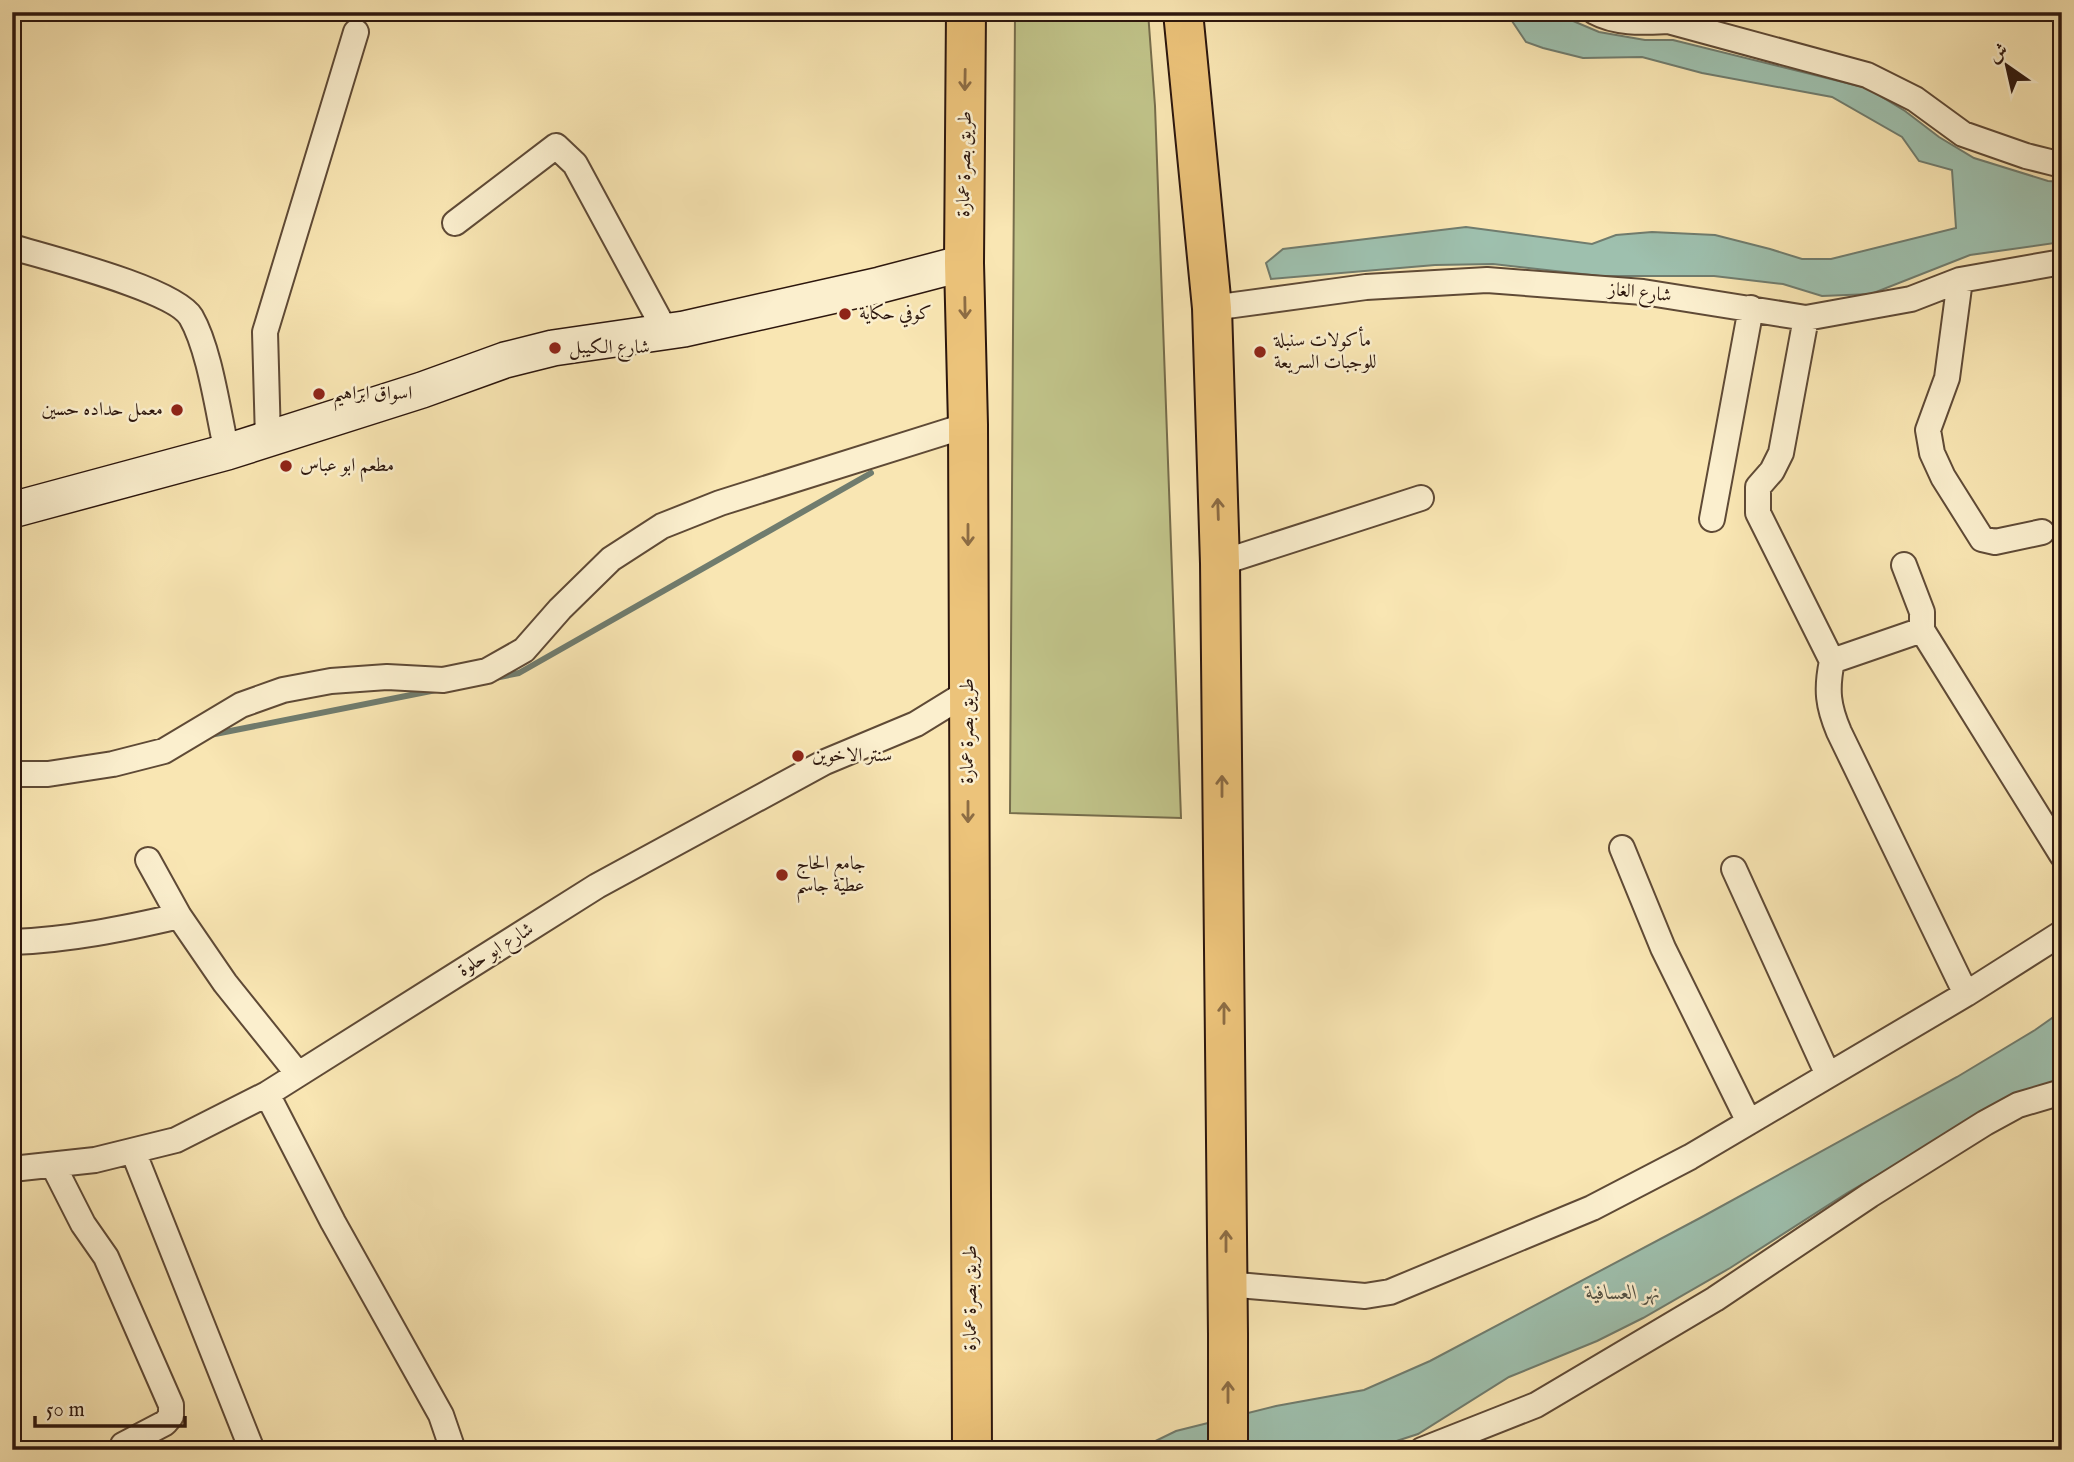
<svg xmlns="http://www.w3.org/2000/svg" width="2074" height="1462" font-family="'IM FELL English',Amiri,serif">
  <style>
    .green { fill: #c1c48a; stroke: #766d4c; stroke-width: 2 }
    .water { fill: #9ec0ae; stroke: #707c6e; stroke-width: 2 }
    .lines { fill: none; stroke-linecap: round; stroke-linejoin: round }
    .stream { stroke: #707c6e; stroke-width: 6 }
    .street-casing { stroke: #5f4a36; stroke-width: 28 }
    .secondary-casing { stroke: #2c160d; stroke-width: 38 }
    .highway-casing { stroke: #2c160d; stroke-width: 42 }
    .street { stroke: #fbefce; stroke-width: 24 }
    .secondary { stroke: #fbefce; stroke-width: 35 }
    .highway { stroke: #ecc37a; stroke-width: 38 }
    .oneway { stroke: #8c6c44 }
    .poi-dot { fill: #8f2418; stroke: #fbefce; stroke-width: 2.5 }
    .labels { text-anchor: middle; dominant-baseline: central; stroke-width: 5; stroke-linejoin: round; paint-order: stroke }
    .street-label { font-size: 19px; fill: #2c160d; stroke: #fbefce }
    .poi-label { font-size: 19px; fill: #2c160d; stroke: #fbefce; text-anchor: start }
    .water-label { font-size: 21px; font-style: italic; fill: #545245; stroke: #fbefce }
  </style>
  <rect width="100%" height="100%" fill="#f9e6b3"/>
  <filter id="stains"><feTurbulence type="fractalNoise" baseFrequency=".00286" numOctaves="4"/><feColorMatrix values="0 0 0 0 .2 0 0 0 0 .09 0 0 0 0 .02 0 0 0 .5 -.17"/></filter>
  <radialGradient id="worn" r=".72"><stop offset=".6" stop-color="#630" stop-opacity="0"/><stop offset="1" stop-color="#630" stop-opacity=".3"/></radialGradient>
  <path class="green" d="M1015,12h133l7,94 26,712 -171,-5z"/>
  <path class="water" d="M1506,12h46l47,20 46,8h28l194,48 38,23 34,26 35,21 74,23 14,1v60l-92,13 -99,39 -49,2 -39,-12 -69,-8h-114l-107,-12 -58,1 -164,14 -5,-16 17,-14 183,-22 126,17 24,-9 36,-3 63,3 55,14 32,10h29l125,-31 -4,-58 -33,-9 -17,-24 -70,-40 -130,-24 -60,-16 -59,1 -40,-10 -17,-6z
    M2062,1011v72l-101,44 -114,66 -117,75 -87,50 -46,23 -88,36 -91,57 -49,16h-232l39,-19 100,-25 88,-16 66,-29 270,-143 257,-141 78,-47z"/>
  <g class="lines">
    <path class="stream" d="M495,678l24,-5 352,-200
      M210,735l226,-45"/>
    <g class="street-casing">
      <path id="street" d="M1595,12c22,12 49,10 73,9l199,54 48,24 48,35 63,22 36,9
        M455,223l101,-77 19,18 91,168
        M12,247c36,11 162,42 179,70 19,33 27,96 36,135
        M1960,280l-13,98 -19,52 4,23 11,24 39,62 13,3 47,-10
        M1212,308l154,-21 121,-7 156,12 163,26 105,-19 49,-19 102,-18
        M1806,318l-25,135 -9,18 -14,16v26l74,148c-6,29 -4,45 7,71l127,262
        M268,439l-3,-107 91,-300
        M1712,519l39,-211
        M1220,563l201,-65
        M1904,565l18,47v18l140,225
        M1832,661l90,-31
        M12,774h36l65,-10 51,-13 77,-46 42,-15 48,-9 56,-4 56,3 44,-9 37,-21 36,-41 51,-50 51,-33 58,-23 248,-78
        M1622,848l41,100 86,174
        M148,860l31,56 46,67 73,91
        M1734,869l94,206
        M12,942c57,-2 111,-13 167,-26
        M267,1094l66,128 108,193 12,35
        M133,1151l119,299
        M53,1165l30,59 23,33 65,148v11l-6,7 -42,22
        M12,1169l83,-9 81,-20 91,-46 330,-208 228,-124 91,-38 52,-32
        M1226,1284l139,12 25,-4 202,-84 98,-51 276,-163 96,-61
        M1422,1450l114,-45 179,-106 155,-104 115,-72 33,-18 44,-13"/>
    </g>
    <g class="secondary-casing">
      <path id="secondary" d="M12,510l215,-58 195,-62 83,-30 48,-12 131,-19 196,-44 84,-22"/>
    </g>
    <g class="highway-casing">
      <path id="highway" d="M966,12l-2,251 4,162 4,1025
        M1183,12l29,296 8,255 8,771v116"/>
    </g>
    <use href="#street" class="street"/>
    <use href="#secondary" class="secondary"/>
    <use href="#highway" class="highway"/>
  </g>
  <defs><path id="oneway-shaft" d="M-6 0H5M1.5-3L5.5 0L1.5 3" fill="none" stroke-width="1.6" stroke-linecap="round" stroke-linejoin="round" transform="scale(1.75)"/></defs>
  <g class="oneway">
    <use href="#oneway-shaft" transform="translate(965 80) rotate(91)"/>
    <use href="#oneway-shaft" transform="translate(965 308) rotate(89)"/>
    <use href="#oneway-shaft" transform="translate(1218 509) rotate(-92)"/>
    <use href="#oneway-shaft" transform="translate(968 535) rotate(90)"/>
    <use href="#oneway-shaft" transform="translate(1222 786) rotate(-90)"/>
    <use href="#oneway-shaft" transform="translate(968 812) rotate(90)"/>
    <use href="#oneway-shaft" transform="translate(1224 1013) rotate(-90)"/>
    <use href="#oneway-shaft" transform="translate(1226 1241) rotate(-90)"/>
    <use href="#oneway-shaft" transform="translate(1228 1392) rotate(-90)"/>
  </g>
  <g class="poi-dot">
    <circle cx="845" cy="314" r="7"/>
    <circle cx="555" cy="348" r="7"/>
    <circle cx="1260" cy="352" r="7"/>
    <circle cx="319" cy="394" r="7"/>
    <circle cx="177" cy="410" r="7"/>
    <circle cx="286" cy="466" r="7"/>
    <circle cx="798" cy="756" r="7"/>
    <circle cx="782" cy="875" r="7"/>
  </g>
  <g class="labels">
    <g class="street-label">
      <text transform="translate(965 164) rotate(-89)">طريق بصرة عمارة</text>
      <text transform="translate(1640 293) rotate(6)">شارع الغاز</text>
      <text transform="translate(968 731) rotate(-90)">طريق بصرة عمارة</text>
      <text transform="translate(496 950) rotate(-32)">شارع ابو حلوة</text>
      <text transform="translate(971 1298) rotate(-90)">طريق بصرة عمارة</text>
    </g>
    <g class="poi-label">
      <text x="859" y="314">كوفي حكاية</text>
      <text x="1274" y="341">مأكولات سنبلة<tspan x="1274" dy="22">للوجبات السريعة</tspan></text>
      <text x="569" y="348">شارع الكيبل</text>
      <text x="333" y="394">اسواق ابراهيم</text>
      <text x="163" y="410" text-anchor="end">معمل حداده حسين</text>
      <text x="300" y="466">مطعم ابو عباس</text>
      <text x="812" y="756">سنتر الاخوين</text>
      <text x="796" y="864">جامع الحاج<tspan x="796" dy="22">عطية جاسم</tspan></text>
    </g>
    <g class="water-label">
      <text x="1623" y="1293">نهر العسافية</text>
    </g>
  </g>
  <rect width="2074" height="1462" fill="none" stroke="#f9e6b3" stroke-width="42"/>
  <rect x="14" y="14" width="2046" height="1434" fill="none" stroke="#2c160d" stroke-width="3.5"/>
  <rect x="21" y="21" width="2032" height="1420" fill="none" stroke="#2c160d" stroke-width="2"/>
  <g transform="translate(2007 66) rotate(326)" stroke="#fbefce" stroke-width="5" paint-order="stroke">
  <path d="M0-5L12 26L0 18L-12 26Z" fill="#2c160d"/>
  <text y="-10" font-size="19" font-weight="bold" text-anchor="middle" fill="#2c160d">ش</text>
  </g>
  <path d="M35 1416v10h150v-10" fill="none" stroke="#2c160d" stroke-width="3.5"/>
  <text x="46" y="1416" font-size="21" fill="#2c160d" stroke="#fbefce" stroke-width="5" paint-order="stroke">50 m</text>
  <rect width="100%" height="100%" filter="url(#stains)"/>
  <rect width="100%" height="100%" fill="url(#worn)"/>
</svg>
